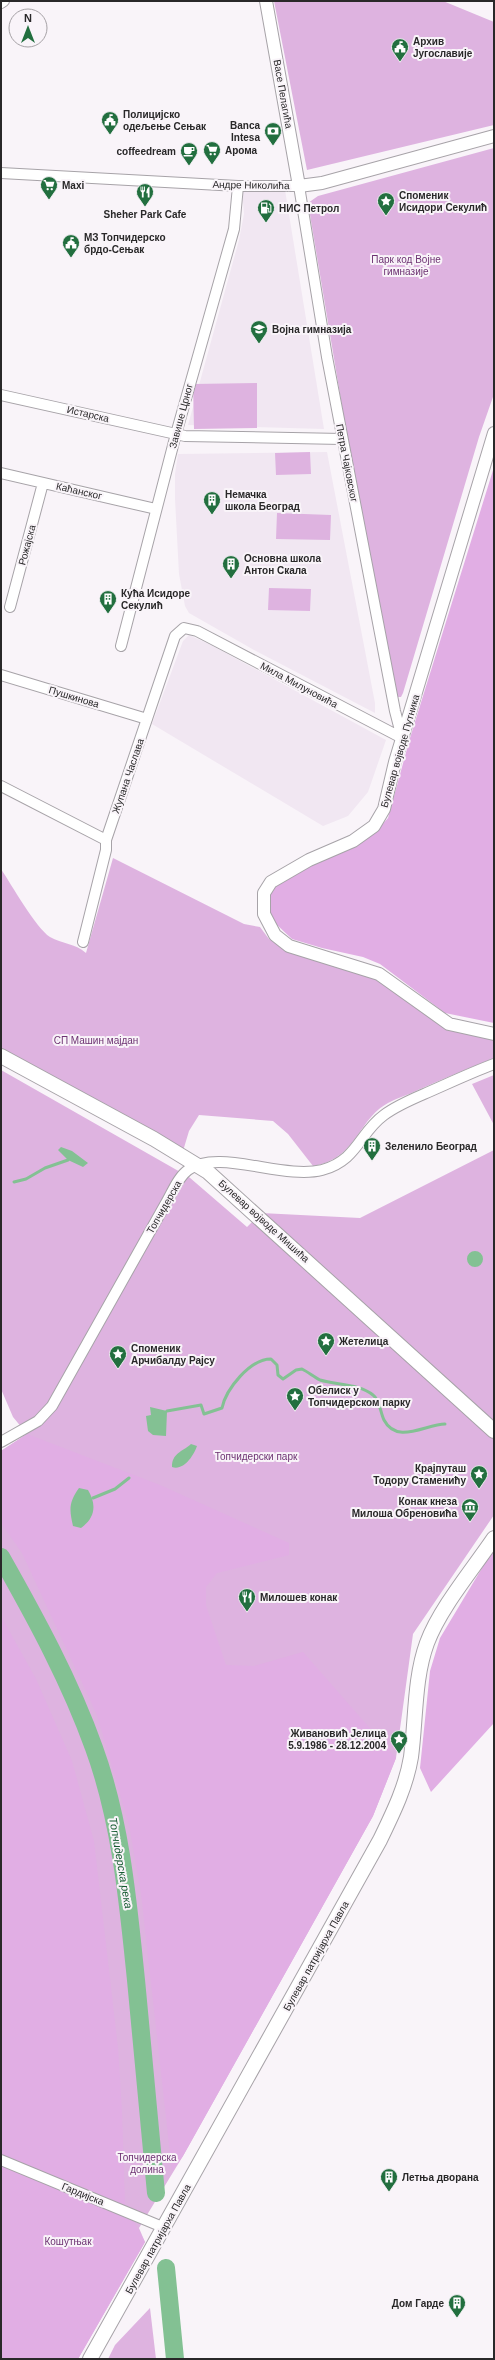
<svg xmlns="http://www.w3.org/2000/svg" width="495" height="2360" font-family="Arial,sans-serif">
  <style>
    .built { fill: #f1e7f2 }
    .green { fill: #deb3e0 }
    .forest { fill: #e1aee4 }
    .water { fill: #83c193 }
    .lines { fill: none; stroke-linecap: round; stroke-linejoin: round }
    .stream { stroke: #83c193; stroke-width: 3 }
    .river { stroke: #83c193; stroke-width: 18 }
    .minor-casing { stroke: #a7a3a8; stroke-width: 12 }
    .tertiary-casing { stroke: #a7a3a8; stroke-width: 14 }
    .secondary-casing { stroke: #a7a3a8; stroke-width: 16 }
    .minor { stroke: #fff; stroke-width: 10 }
    .tertiary { stroke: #fff; stroke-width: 12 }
    .secondary { stroke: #fff; stroke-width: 14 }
    .labels { text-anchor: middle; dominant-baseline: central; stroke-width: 4; stroke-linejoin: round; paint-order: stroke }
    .poi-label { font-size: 10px; font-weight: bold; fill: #292829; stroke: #f9f4f9; text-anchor: start }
    .street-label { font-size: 10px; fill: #292829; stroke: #f9f4f9 }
    .park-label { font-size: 10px; fill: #6d3272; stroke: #f9f4f9 }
    .water-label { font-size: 11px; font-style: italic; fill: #145a30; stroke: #f9f4f9 }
  </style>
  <rect width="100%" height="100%" fill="#f9f4f9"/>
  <path class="built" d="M242,190h43l39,239 -136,-4 51,-185 5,-26z
    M327,452l48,251v10l-121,-63 -65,-37 -4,-7 -6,-32 -4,-75v-25l3,-20z
    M189,635l22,10 175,95 -18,52 -20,24 -25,10 -171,-102 31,-83z"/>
  <path class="green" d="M274,1h169l51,21v103l-187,45z
    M494,148v246l-15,43 -76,256 -2,4h-4l-51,-267 -38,-227 10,-7z
    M257,383v45l-63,1 -1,-45z
    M310,452l1,22 -35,1 -1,-22z
    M277,513l54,2 -1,25 -54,-1z
    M269,588l42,1 -1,22 -42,-1z
    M113,858l131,66 16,3 9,12 13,9 103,33 49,40 13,7 47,11v19c-26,10 -51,21 -76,32 -10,5 -21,8 -30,13 -31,17 -31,56 -75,63l-25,-32 -15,-13 -74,-6 -10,16 -6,20 -182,-100v-182c10,15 35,59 49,68 12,7 25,6 36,16z
    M1,1070l188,107 58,50 14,-14 99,5 134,-68v365l-81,119 -17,124 -23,58 -190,340 -44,72 6,14 -67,117h-77v-908l26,-17 -14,-17 -12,-28z
    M494,1075v50l-22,-41z
    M150,2308l6,51h-48l7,-14z"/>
  <path class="forest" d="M494,467v556l-49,-10 -65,-49 -17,-7 -41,-9 -30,-9 -17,-16 -5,-10 -1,-18 5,-10 106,-58 8,-9 22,-80z
    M27,1434l133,51 129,58v12l-72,18 -11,14v18l20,60 28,1 49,-14 93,106 -23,58 -190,340 -11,15 -31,-278 -12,-68 -32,-110 -75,-162 -21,-30v-72z
    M494,1548v175l-63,69 -11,-24 10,-97 10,-33z
    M1,1616l35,63 36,82 22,80 24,207 4,64 3,93 20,37 -67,117h-77z"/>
  <path class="water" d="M61,1147l11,4 16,12 -5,4 -15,-7 -10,-10z
    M467 1259a8 8 0 1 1 16 0a8 8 0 1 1-16 0Z
    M150,1407l17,4 -1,25 -13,-1 -5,-4 -2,-15 5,-1z
    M191,1444l6,2c-3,9 -13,25 -25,21 0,-14 10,-15 19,-23z
    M79,1488l9,2c9,15 7,28 -7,38l-8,-2c-4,-17 -4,-24 6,-38z"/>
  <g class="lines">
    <path class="stream" d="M14,1182l12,-3 19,-11 23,-8
      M167,1411l34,-6 3,9 18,-6c4,-19 28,-49 49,-49l6,6 1,10 5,4 13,-9 6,-1c6,3 12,8 18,11 17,5 40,4 53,15 7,5 7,17 11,25 13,25 42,4 61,4
      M93,1498l22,-9 14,-11"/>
    <path class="river" d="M1,1557c35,62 69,124 93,191 27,74 34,154 42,232 6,71 13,142 20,213
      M166,2268l9,91"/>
    <g class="minor-casing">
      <path id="minor" d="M1,3l3,-2
        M1,173l237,13h61l28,171 68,354 7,27
        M1,395l184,41 157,3
        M1,473l155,36
        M10,607l33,-124
        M121,646l55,-212 58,-205 4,-43
        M1,675l146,44
        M1,786l105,54
        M83,942l23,-92v-10l69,-204 9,-8 13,3 205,107
        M1,1442l37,-21 14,-15 114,-203c6,-10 12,-26 22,-33 30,-22 95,10 134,0 36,-10 37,-37 62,-55 12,-9 26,-15 40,-21 23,-10 46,-21 70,-30
        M1,2160l164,68"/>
    </g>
    <g class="tertiary-casing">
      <path id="tertiary" d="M266,1l33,185 23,-3 172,-47
        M494,433l-99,329 -11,47 -10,17 -21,15 -44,19 -38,22 -7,11v21l11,21 14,11 90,28 70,50 45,10"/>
    </g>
    <g class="secondary-casing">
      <path id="secondary" d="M1,1056l153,83 54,33 286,259
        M90,2359l290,-519c13,-27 26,-53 31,-83 5,-37 3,-79 16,-114 13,-35 46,-74 67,-105"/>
    </g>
    <use href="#minor" class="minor"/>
    <use href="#tertiary" class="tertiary"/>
    <use href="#secondary" class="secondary"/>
  </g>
  <defs>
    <g id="civic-pin" transform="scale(0.9)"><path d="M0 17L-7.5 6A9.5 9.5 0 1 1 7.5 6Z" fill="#226f3f" stroke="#f9f4f9"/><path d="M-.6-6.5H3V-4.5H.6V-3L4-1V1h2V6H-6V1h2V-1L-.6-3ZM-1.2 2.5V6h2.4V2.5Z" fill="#fff"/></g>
    <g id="bank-pin" transform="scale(0.9)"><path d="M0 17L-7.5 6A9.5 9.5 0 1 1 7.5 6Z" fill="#226f3f" stroke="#f9f4f9"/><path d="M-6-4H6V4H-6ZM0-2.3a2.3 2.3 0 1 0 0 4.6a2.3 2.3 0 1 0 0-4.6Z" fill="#fff"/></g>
    <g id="supermarket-pin" transform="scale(0.9)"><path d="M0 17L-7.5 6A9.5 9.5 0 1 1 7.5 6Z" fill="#226f3f" stroke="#f9f4f9"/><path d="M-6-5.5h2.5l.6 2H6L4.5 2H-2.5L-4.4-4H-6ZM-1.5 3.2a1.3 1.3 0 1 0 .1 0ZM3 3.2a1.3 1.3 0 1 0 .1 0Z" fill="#fff"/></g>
    <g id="cafe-pin" transform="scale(0.9)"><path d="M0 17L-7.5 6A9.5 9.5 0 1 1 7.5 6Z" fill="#226f3f" stroke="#f9f4f9"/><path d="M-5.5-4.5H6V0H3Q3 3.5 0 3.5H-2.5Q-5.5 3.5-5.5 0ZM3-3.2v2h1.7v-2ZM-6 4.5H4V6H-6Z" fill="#fff"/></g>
    <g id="restaurant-pin" transform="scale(0.9)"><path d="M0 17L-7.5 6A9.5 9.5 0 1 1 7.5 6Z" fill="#226f3f" stroke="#f9f4f9"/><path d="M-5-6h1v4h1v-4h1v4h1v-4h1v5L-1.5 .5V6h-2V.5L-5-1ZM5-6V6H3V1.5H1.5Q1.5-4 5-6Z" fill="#fff"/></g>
    <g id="sight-pin" transform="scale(0.9)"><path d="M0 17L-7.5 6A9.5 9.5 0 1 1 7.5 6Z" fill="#226f3f" stroke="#f9f4f9"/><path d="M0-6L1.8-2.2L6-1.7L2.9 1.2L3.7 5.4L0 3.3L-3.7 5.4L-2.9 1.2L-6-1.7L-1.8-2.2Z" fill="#fff"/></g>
    <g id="fuel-pin" transform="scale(0.9)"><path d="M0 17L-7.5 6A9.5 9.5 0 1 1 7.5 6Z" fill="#226f3f" stroke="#f9f4f9"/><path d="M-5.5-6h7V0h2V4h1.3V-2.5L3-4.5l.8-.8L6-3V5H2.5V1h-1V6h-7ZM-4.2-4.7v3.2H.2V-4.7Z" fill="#fff"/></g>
    <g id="school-pin" transform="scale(0.9)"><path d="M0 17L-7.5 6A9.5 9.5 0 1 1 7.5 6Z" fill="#226f3f" stroke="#f9f4f9"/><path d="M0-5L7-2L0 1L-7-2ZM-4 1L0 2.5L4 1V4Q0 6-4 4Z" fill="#fff"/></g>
    <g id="building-pin" transform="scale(0.9)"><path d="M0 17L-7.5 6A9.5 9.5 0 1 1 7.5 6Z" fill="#226f3f" stroke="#f9f4f9"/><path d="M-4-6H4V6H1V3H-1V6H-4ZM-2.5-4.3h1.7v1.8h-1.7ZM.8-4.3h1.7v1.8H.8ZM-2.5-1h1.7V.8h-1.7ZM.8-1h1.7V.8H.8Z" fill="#fff"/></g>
    <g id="museum-pin" transform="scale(0.9)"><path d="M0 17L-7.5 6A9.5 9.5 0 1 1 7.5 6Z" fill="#226f3f" stroke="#f9f4f9"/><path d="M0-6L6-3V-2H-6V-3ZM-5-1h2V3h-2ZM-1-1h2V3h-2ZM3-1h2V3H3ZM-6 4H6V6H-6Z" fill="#fff"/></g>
  </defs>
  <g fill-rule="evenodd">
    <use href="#civic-pin" x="400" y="47"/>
    <use href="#civic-pin" x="110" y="120"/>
    <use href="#bank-pin" x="273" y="131"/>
    <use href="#supermarket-pin" x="212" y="150"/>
    <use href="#cafe-pin" x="189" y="151"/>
    <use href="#supermarket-pin" x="49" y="185"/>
    <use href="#restaurant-pin" x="145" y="192"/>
    <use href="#sight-pin" x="386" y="201"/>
    <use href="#fuel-pin" x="266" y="208"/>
    <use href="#civic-pin" x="71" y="243"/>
    <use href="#school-pin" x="259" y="329"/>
    <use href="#building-pin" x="212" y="500"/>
    <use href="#building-pin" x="231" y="564"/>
    <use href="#building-pin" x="108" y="599"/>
    <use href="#building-pin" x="372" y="1146"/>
    <use href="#sight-pin" x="326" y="1341"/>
    <use href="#sight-pin" x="118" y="1354"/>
    <use href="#sight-pin" x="295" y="1396"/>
    <use href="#sight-pin" x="479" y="1474"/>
    <use href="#museum-pin" x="470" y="1507"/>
    <use href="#restaurant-pin" x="247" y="1597"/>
    <use href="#sight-pin" x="399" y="1739"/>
    <use href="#building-pin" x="389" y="2177"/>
    <use href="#building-pin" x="457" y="2303"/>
  </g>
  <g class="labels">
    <g class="poi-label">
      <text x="413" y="41">Архив<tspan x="413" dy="12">Југославије</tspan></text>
      <text x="123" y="114">Полицијско<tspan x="123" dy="12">одељење Сењак</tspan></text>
      <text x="260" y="125" text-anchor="end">Banca<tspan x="260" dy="12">Intesa</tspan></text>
      <text x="225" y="150">Арома</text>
      <text x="176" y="151" text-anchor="end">coffeedream</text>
      <text x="62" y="185">Maxi</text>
      <text x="399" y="195">Споменик<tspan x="399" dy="12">Исидори Секулић</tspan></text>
      <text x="279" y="208">НИС Петрол</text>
      <text x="145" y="214" text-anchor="middle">Sheher Park Cafe</text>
      <text x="84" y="237">МЗ Топчидерско<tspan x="84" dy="12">брдо-Сењак</tspan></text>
      <text x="272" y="329">Војна гимназија</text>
      <text x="225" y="494">Немачка<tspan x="225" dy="12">школа Београд</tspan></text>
      <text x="244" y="558">Основна школа<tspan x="244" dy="12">Антон Скала</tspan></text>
      <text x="121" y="593">Кућа Исидоре<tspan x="121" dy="12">Секулић</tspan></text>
      <text x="385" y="1146">Зеленило Београд</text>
      <text x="339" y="1341">Жетелица</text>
      <text x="131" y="1348">Споменик<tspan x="131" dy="12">Арчибалду Рајсу</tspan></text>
      <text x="308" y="1390">Обелиск у<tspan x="308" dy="12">Топчидерском парку</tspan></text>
      <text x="466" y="1468" text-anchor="end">Крајпуташ<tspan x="466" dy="12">Тодору Стаменићу</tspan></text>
      <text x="457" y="1501" text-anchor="end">Конак кнеза<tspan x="457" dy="12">Милоша Обреновића</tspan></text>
      <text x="260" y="1597">Милошев конак</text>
      <text x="386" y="1733" text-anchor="end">Живановић Јелица<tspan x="386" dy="12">5.9.1986 - 28.12.2004</tspan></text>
      <text x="402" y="2177">Летња дворана</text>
      <text x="444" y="2303" text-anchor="end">Дом Гарде</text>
    </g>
    <g class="street-label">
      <text transform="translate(283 94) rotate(80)">Васе Пелагића</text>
      <text transform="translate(251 185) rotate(1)">Андре Николића</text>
      <text transform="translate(88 414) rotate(13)">Истарска</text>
      <text transform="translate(181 416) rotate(-75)">Завише Црног</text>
      <text transform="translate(347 463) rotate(79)">Петра Чајковског</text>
      <text transform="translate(79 491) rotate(13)">Каћанског</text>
      <text transform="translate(27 545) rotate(-75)">Рожајска</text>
      <text transform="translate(299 685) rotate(28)">Мила Милуновића</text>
      <text transform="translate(74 697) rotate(17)">Пушкинова</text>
      <text transform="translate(400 751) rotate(-74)">Булевар војводе Путника</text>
      <text transform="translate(128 776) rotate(-71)">Жупана Часлава</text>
      <text transform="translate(164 1207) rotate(-60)">Топчидерска</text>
      <text transform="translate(264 1221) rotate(42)">Булевар војводе Мишића</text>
      <text transform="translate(316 1956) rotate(-61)">Булевар патријарха Павла</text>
      <text transform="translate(83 2194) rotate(22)">Гардијска</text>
      <text transform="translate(158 2239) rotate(-61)">Булевар патријарха Павла</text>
    </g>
    <g class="park-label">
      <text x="406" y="259">Парк код Војне<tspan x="406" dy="12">гимназије</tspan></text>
      <text x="96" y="1040">СП Машин мајдан</text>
      <text x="256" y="1456">Топчидерски парк</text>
      <text x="147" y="2157">Топчидерска<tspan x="147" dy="12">долина</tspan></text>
      <text x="68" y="2241">Кошутњак</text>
    </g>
    <g class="water-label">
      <text transform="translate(121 1863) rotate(80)">Топчидерска река</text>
    </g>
  </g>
  <rect width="495" height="2360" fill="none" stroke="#292829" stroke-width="4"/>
  <g transform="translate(28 28)"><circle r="19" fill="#f9f4f9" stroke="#a6a2a6"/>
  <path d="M0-3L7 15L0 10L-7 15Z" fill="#226f3f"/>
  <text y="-6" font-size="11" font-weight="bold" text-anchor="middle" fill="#292829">N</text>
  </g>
</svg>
